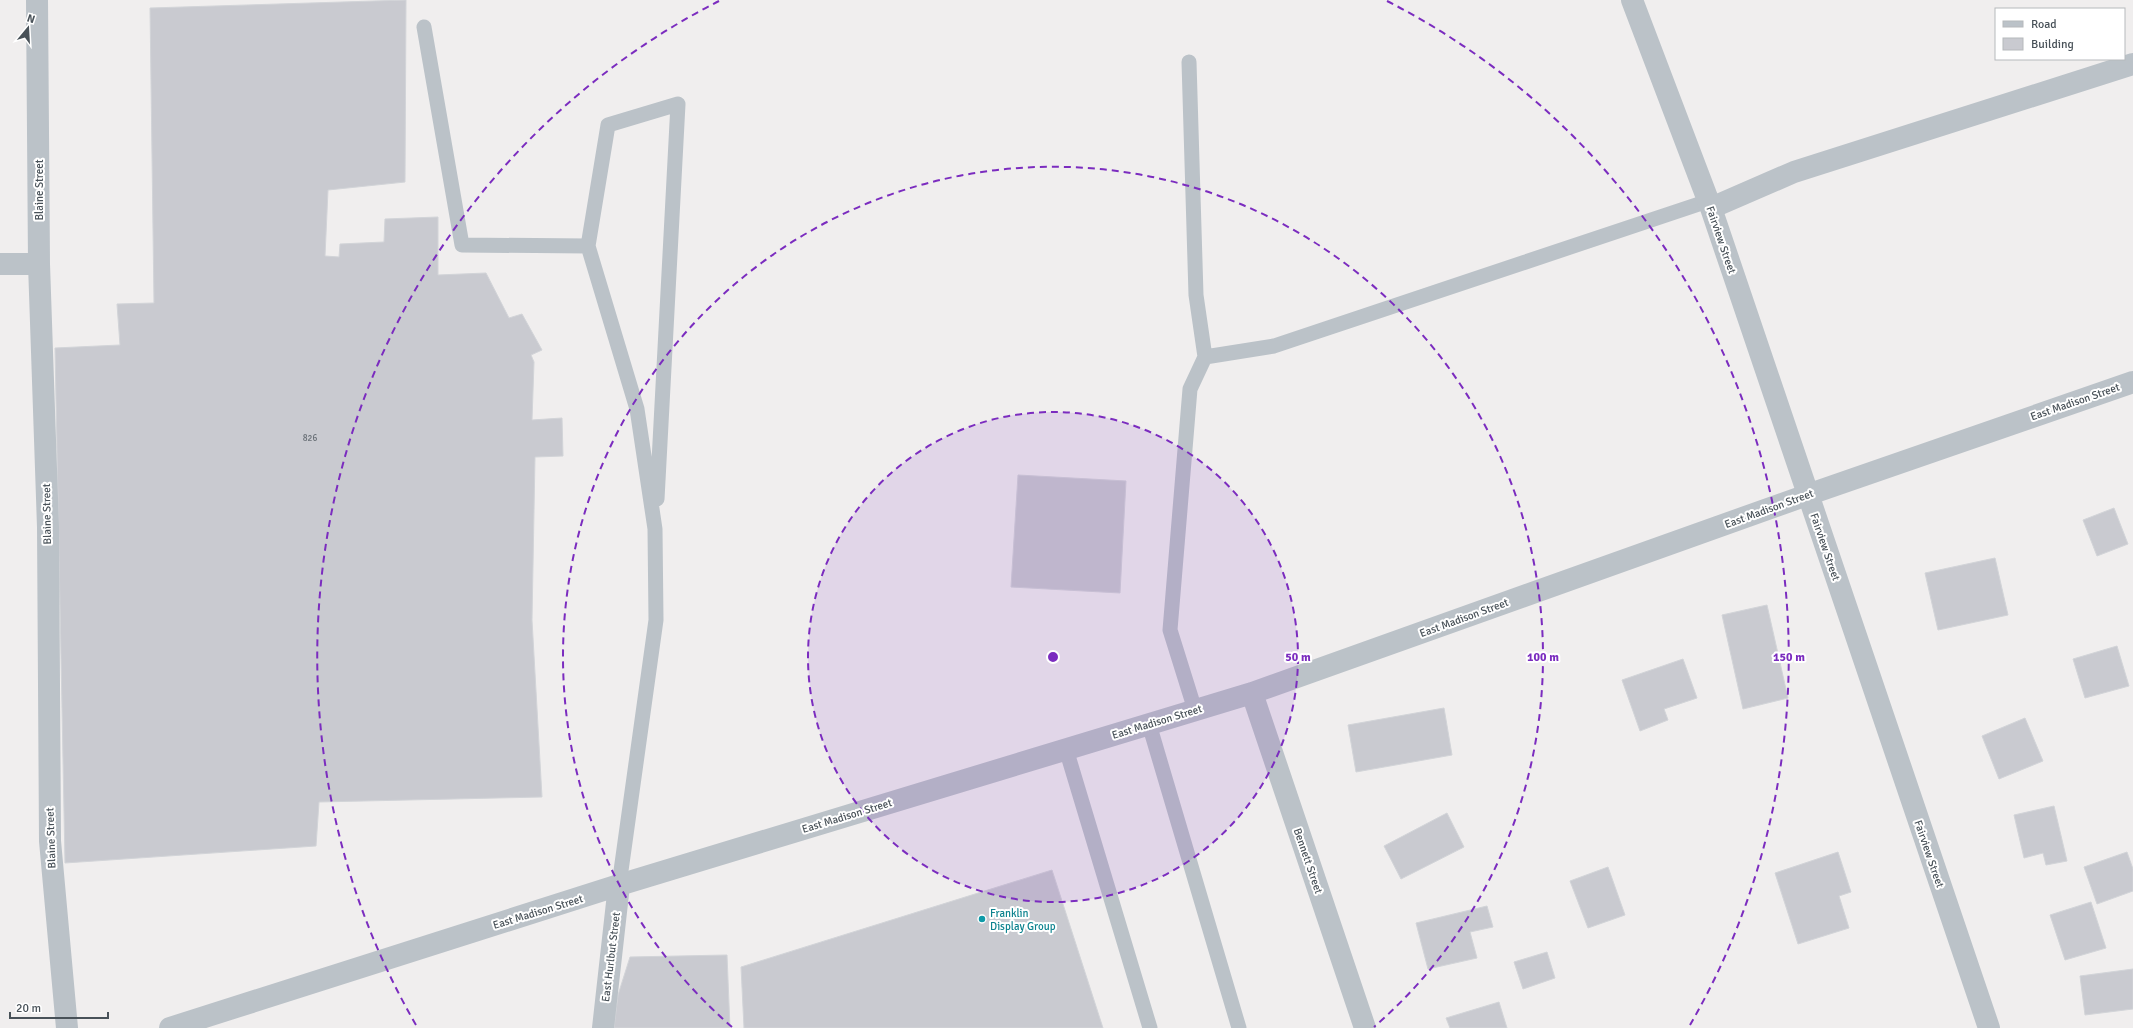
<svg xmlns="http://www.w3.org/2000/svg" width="2133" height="1028" font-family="Signika,sans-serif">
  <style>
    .building { fill: #c9cad0; stroke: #d2d4d8 }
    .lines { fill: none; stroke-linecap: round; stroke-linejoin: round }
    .service { stroke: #bbc2c8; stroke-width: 15 }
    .minor { stroke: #bbc2c8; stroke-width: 22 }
    .ring { fill: none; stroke: #7b2cbf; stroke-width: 2; stroke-dasharray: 7 5 }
    .culture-dot { fill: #0f9aa8; stroke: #fff; stroke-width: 1.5 }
    .labels { text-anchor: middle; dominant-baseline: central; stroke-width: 4; stroke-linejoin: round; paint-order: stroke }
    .number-label { font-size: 9px; fill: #686f76 }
    .street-label { font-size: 11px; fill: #485158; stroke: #fff }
    .culture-label { font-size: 11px; fill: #0d838f; stroke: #fff; text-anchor: start }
    .centre { fill: #7b2cbf; stroke: #fff; stroke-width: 2 }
    .ring-label { font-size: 12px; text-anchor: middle; font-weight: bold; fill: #7b2cbf; stroke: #fff; stroke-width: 4; stroke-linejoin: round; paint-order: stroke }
  </style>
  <rect width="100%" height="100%" fill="#f0eeee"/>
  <path class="building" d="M406,0l-1,182 -77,8 -3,66 14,1 1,-13 44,-2 1,-23 53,-2v58l48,-2 23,45 13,-4 20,36 -11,5 3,7 -2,58 30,-2 1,38 -28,1 -3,163 10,177 -223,5 -3,44 -251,17 -10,-515 65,-3 -3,-41 37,-1 -4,-295z
    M1018,475l108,6 -6,112 -109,-6z
    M2114,508l14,36 -31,12 -14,-36z
    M1995,558l13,57 -70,15 -13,-57z
    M1767,605l21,93 -45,11 -21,-94z
    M2117,646l12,40 -44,12 -12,-39z
    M1683,659l14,39 -33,11 4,11 -28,11 -18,-51z
    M1444,708l8,47 -96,17 -8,-47z
    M2025,718l18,43 -44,18 -17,-43z
    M2054,806l13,55 -21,4 -3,-12 -19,5 -10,-43z
    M1447,813l17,34 -63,32 -17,-33z
    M1838,852l13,40 -12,4 10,32 -51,16 -23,-71z
    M2127,852l6,17v22l-36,13 -13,-37z
    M1608,867l17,48 -37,13 -18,-47z
    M1052,870l51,158h-359l-3,-61z
    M2091,902l15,46 -41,12 -15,-45z
    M1487,906l6,21 -23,5 7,26 -49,11 -12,-46z
    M1547,952l8,26 -32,11 -9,-27z
    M727,955l3,73h-116l4,-33 12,-38z
    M2133,969v40l-48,6 -5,-39z
    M1499,1002l8,26h-57l-4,-10z"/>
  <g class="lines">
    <path class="service" d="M424,27l38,218 126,1 49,163 18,120 1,91 -37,265
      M1189,62l7,233 9,62
      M588,246l20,-121 70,-21 -21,395
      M1195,710l-25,-80 20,-241 15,-32 69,-11 434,-145
      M1149,724l90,304
      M1066,749l84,279"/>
    <path class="minor" d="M37,0l2,264 9,263 2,314 17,187
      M1632,0l79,208 278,820
      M1711,208l83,-36 339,-108
      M0,264h39
      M1252,693l113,335
      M170,1028l449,-143 633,-192 555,-198 326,-113
      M603,1028l16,-143"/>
  </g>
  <circle cx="1053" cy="657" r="245" fill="#7b2cbf" fill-opacity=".12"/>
  <g class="ring">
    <circle cx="1053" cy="657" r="245"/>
    <path d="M732 1027A490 490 0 1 1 1374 1027"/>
    <path d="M416 1025A736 736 0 0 1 719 1M1387 1A736 736 0 0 1 1690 1025"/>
  </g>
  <circle class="culture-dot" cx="982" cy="919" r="4"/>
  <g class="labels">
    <g class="number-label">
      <text x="310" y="438">826</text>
    </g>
    <g class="street-label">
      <text transform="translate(39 190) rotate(-90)">Blaine Street</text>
      <text transform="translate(1721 240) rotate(71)">Fairview Street</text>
      <text transform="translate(2075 402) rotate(-19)">East Madison Street</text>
      <text transform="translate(1769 509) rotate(-20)">East Madison Street</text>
      <text transform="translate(47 514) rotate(-91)">Blaine Street</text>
      <text transform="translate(1825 547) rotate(71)">Fairview Street</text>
      <text transform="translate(1464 618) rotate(-20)">East Madison Street</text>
      <text transform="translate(1157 722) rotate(-17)">East Madison Street</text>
      <text transform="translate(847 816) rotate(-17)">East Madison Street</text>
      <text transform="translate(51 838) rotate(-92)">Blaine Street</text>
      <text transform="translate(1929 854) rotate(71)">Fairview Street</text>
      <text transform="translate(1308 861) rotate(71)">Bennett Street</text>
      <text transform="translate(538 912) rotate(-17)">East Madison Street</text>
      <text transform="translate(611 957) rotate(-83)">East Hurlbut Street</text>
    </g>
    <g class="culture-label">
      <text x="990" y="913">Franklin<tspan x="990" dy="13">Display Group</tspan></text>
    </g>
  </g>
  <circle cx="1053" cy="657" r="6" class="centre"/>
  <g class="ring-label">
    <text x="1298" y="661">50 m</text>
    <text x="1543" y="661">100 m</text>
    <text x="1789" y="661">150 m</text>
  </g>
  <rect x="1995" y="8" width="130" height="52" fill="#ffffff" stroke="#b6b9bc"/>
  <rect x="2003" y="21" width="20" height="6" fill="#bbc2c8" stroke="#b6b9bc"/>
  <text x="2031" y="28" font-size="12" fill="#485158">Road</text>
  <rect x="2003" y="38" width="20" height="12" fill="#c9cad0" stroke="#b6b9bc"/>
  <text x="2031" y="48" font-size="12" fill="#485158">Building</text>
  <g transform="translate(28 28) rotate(18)" stroke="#ffffff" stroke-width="3" paint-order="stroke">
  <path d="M0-3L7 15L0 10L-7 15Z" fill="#485158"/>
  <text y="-6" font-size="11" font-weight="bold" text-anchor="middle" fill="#485158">N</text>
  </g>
  <path d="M10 1012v6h98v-6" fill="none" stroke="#485158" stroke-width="2"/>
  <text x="16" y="1012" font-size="12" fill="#485158" stroke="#ffffff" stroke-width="3" paint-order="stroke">20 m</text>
</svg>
